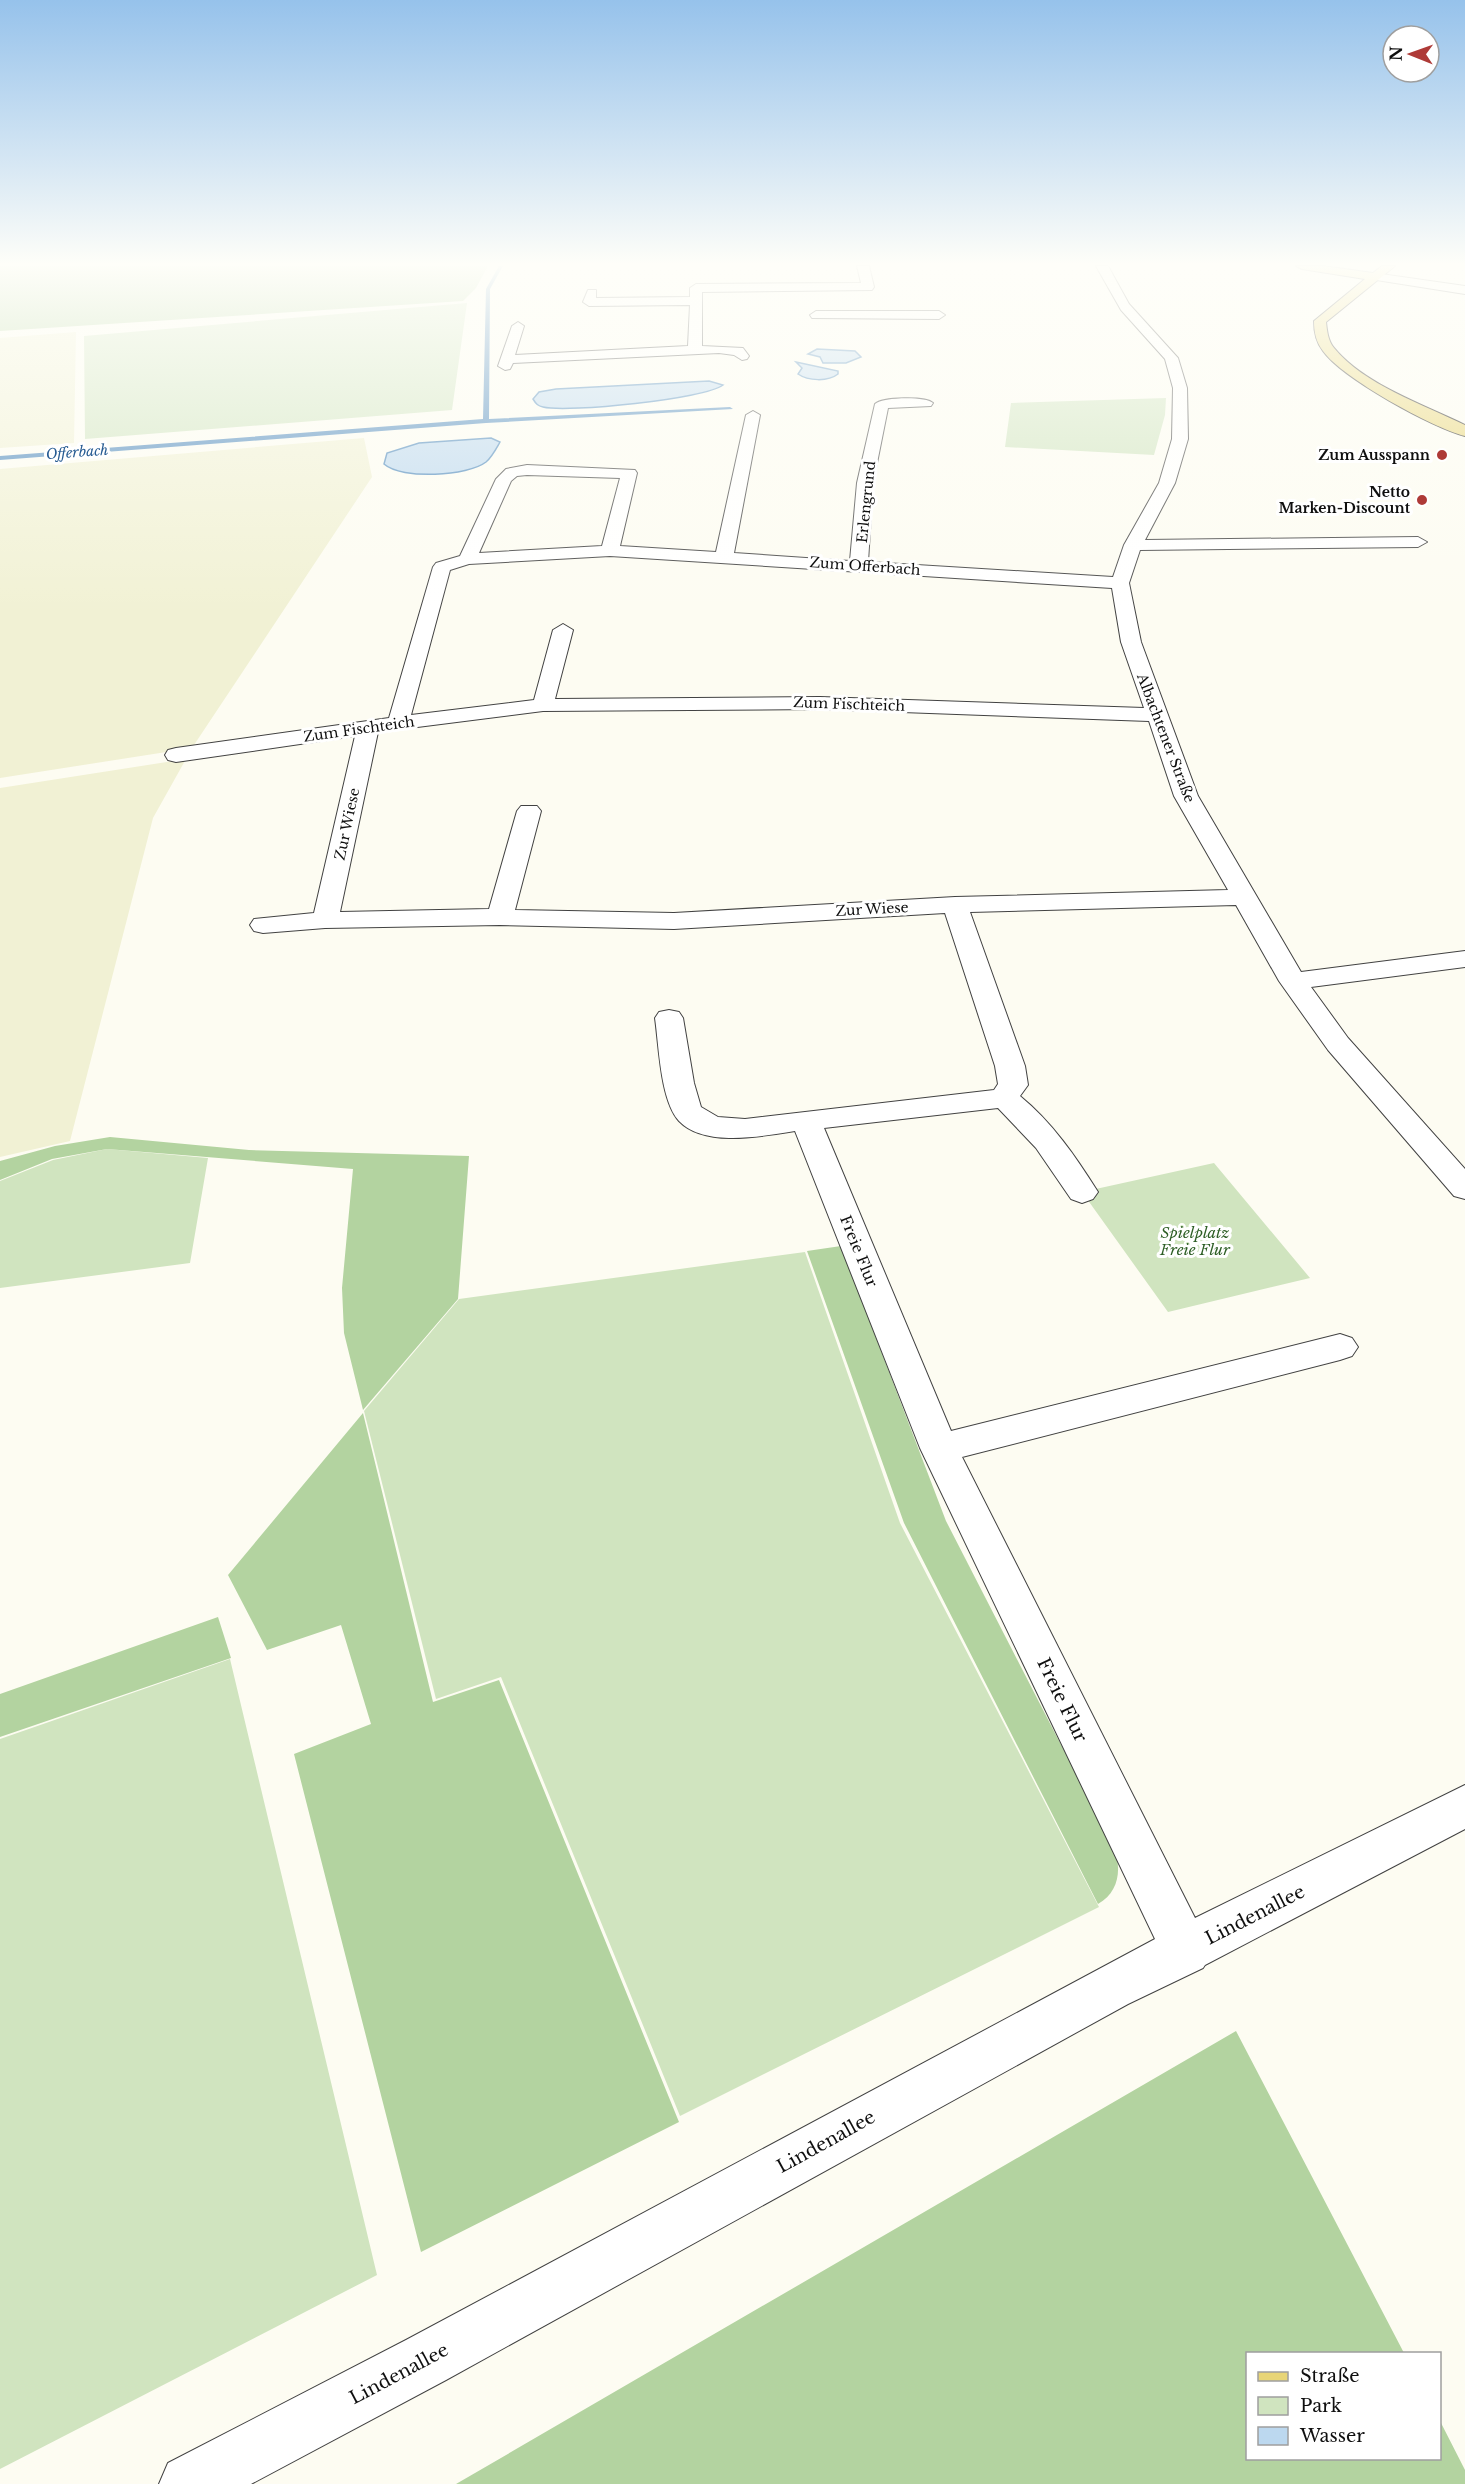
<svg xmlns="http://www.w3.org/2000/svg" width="1465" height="2484" font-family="'Libre Baskerville',serif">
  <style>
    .farmland { fill: #f1f1d4 }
    .green { fill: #d0e4bf }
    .forest { fill: #b3d3a0 }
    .water { fill: #bcd8ef; stroke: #4c88bd; stroke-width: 1.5 }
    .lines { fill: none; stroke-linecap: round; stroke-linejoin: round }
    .stream { fill: #4c88bd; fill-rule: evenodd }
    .minor-casing { stroke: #424242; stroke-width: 2 }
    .major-casing { stroke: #202020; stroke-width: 2 }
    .minor { fill: #fff; fill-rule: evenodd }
    .major { fill: #e8d577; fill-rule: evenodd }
    .poi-dot { fill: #ae3a37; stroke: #fff; stroke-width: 2 }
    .labels { text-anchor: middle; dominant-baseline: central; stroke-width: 6; stroke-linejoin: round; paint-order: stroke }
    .far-water-label { font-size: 14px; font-style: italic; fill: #265b92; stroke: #fff }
    .far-poi-label { font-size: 14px; font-weight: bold; fill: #0f0f0f; stroke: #fff; text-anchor: end }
    .far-street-label { font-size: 14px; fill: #0f0f0f; stroke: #fff }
    .park-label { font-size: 15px; font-style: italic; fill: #2e5f26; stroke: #fff }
    .street-label { font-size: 15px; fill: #0f0f0f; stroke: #fff }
    .near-street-label { font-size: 18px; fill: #0f0f0f; stroke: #fff }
  </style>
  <rect width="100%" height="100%" fill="#fdfcf2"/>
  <path class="farmland" d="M76,332l-2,111 -74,5v-110z
    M364,438l8,39 -180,271 -192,30v-309z
    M186,759l-33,59 -83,323 -70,16v-369z"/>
  <path class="green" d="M467,303l-15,107 -367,29 -1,-103z
    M1166,398l-1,17 -11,40 -149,-8 6,-44z
    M107,1149l101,9 -18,105 -190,25v-107l53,-21z
    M1214,1163l96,115 -142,34 -86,-120z
    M805,1252l95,271 199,384 -419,209 -179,-439 -65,22 -72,-288 95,-112z
    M230,1659l147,616 -377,194v-730z"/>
  <path class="forest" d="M0,266h488l-12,22 -13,13 -463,30z
    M110,1137l139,13 220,6 -11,143 -95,111 -19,-77 -2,-45 11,-119 -246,-20 -55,10 -52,21v-19l55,-15z
    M841,1246l105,275 168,327c8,21 5,44 -16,56l-194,-381 -97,-272z
    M363,1413l70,289 66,-22 180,442 -258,130 -127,-498 77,-30 -30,-99 -74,25 -39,-75z
    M218,1617l13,41 -231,79v-43z
    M1236,2031l168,322 -156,1v104h192v-37l25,49v14h-1009z"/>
  <path class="water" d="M817,349l38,2 6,6 -15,6h-23l-3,-6 -12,-3z
    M796,362l42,9v3c-10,8 -30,7 -40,0l4,-6z
    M709,381l14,4c-18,14 -156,28 -180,22 -5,-1 -7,-3 -10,-8l6,-7 17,-3z
    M491,438l9,4c-4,7 -8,15 -14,20 -18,14 -84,18 -102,2l3,-11 32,-10z"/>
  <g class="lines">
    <path class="stream" d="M499,266h4l-13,23 -1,130 241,-12 3,2 -247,14 -486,37v-4l483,-37 3,-130z"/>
    <g class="minor-casing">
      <path id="minor" d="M857,266h12l5,21 -2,3 -170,2v54l41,2 6,8 -2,3 -5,1 -8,-5 -15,-2 -206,10 -3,6 -5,1 -7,-4 14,-40 6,-4 6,4 -9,29 173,-9 2,-41 -101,1 -6,-4 5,-12h8v8l94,-1v-9l6,-4 165,-1z
        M1096,266h12l21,38 49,54 9,30 1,51 -13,44 -30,57 273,-3 9,5 -9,5 -278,3 -11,33 12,59 57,154 103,176 164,-21v16l-154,20 37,51 117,131v30l-11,-3 -126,-146 -49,-69 -43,-76 -266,7 55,154 3,19 -8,11c32,26 56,61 78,96l-5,7 -11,4 -11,-4 -35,-51 -38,-40 -174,20 127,303 389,-97 12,4 6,9 -6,9 -12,4 -378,97 233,461 270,-133v44l-260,136 -2,3 -75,36 -682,376 -195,104h-92l9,-21 238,-123 749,-401 -235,-491 -125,-317c-32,5 -90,17 -116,-10 -19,-21 -20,-76 -24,-103l4,-6 10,-2 10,2 4,6 11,65 7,24 17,10 27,2 249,-29 4,-6 -3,-18 -50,-153 -271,16 -174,-4 -175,3 -62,5 -9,-2 -4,-6 4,-6 60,-6 41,-177 -179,26 -8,-2 -3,-5 3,-5 8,-2 213,-30 44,-151 3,-4 24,-7 36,-77 10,-10 21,-4 108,5 2,3 -17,73 96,6 30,-137 7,-4 7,4 -26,138 116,8 7,-78 18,-79c7,-7 51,-8 58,-1l-2,3 -43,2 -15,75 -5,79 245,15 11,-32 35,-62 13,-44 1,-51 -8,-29 -44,-49zM527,475l93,3 -18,68 -123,7 32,-72 6,-5zM610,556l502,32 9,54 23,66 -324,-11 -265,2 18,-69 -10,-6 -10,6 -19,70 -123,15 39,-145 19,-6zM820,709l329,12 25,75 54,94 -273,7 -281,16 -159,-3 26,-99 -4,-5h-16l-4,5 -28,98 -149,3 38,-180 165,-21z
        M1374,273l91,13v8l-95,-15v-4z
        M816,311h123l6,4 -6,4 -127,-1 -2,-3z"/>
    </g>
    <g class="major-casing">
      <path id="major" d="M1296,266h27l50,7 9,-7h13l-69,56c1,9 2,19 8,26 29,36 90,57 131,77v11c-32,-8 -123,-58 -142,-85 -7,-9 -9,-19 -9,-30l51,-42 -63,-10z"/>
    </g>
    <use href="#minor" class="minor"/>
    <use href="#major" class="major"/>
  </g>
  <linearGradient id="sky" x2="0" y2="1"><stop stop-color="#96c2eb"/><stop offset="0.43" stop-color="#fefef9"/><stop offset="1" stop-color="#fefef9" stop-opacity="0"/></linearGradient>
  <rect width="1465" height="614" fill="url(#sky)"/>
  <g class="poi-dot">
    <circle cx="1442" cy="455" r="6"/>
    <circle cx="1422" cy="500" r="6"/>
  </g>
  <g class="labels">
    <g class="far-water-label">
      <text transform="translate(77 452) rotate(-4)">Offerbach</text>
    </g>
    <g class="far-poi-label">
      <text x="1430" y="455">Zum Ausspann</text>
      <text x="1410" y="492">Netto<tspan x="1410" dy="16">Marken-Discount</tspan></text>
    </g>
    <g class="far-street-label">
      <text transform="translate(866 502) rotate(-84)">Erlengrund</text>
      <text transform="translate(865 566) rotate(4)">Zum Offerbach</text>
      <text transform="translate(849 704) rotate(2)">Zum Fischteich</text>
      <text transform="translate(359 729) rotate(-8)">Zum Fischteich</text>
      <text transform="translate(1166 738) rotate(69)">Albachtener Straße</text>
      <text transform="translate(347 824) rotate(-78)">Zur Wiese</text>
      <text transform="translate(872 909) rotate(-3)">Zur Wiese</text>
    </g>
    <g class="park-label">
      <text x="1195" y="1232">Spielplatz<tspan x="1195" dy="17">Freie Flur</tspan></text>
    </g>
    <g class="street-label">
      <text transform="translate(859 1251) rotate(68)">Freie Flur</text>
    </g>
    <g class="near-street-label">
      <text transform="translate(1062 1700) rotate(64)">Freie Flur</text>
      <text transform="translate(1255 1915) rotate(-27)">Lindenallee</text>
      <text transform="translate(826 2142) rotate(-29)">Lindenallee</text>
      <text transform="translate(399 2374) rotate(-28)">Lindenallee</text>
    </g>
  </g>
  <rect x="1246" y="2352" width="195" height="108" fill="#ffffff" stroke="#9f9f9f" stroke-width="1.5"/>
  <rect x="1258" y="2372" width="30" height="9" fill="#e8d577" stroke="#9f9f9f" stroke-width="1.5"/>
  <text x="1300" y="2382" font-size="18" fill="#0f0f0f">Straße</text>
  <rect x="1258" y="2397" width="30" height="18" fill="#d0e4bf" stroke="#9f9f9f" stroke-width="1.5"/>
  <text x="1300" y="2412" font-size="18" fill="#0f0f0f">Park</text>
  <rect x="1258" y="2427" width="30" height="18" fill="#bcd8ef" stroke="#9f9f9f" stroke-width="1.5"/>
  <text x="1300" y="2442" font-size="18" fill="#0f0f0f">Wasser</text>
  <g transform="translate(1411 54) rotate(271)"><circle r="28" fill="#ffffff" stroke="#9f9f9f" stroke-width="1.5"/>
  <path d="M0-4.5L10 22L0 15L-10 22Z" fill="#ae3a37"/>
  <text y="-9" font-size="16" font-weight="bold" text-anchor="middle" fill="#0f0f0f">N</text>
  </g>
</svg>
